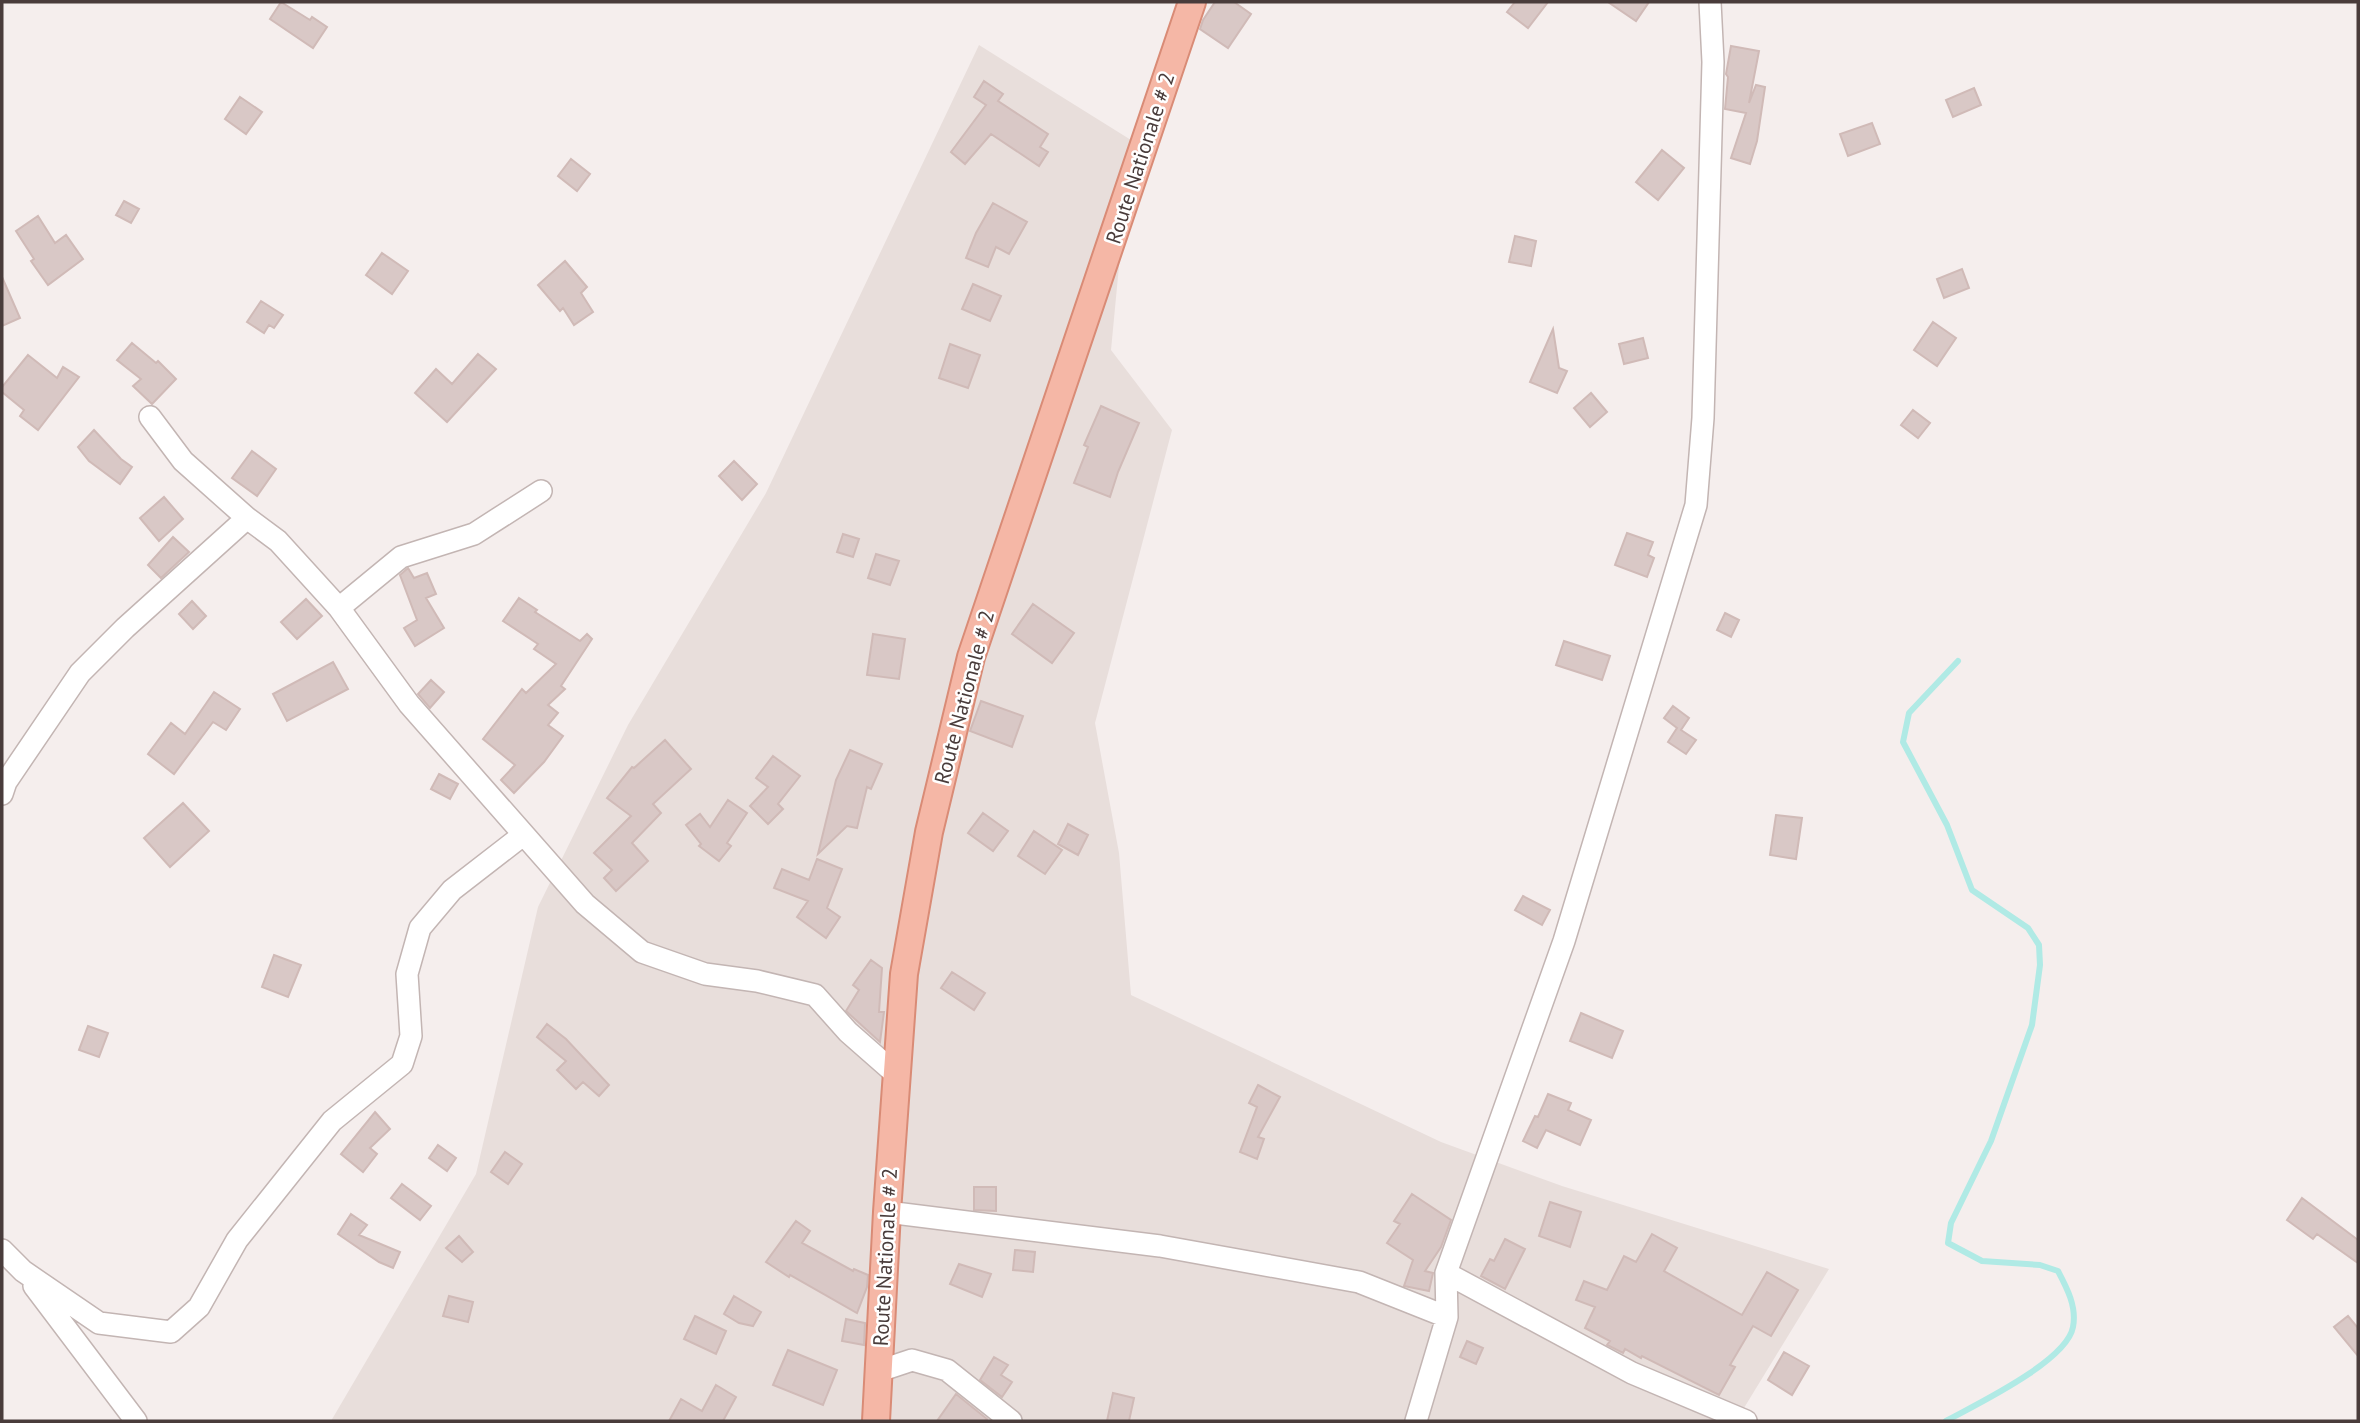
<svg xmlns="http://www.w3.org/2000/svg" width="2360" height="1423" font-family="'PT Sans',sans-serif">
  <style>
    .residential { fill: #e8dedb }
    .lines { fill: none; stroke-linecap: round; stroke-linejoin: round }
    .stream { stroke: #b0eae5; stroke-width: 6 }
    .building { fill: #d9c8c6; stroke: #d0bab7; stroke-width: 2 }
    .minor-casing { stroke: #c3b5b3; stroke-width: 24 }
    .major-casing { stroke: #d98b76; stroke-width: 30 }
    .minor { stroke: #fff; stroke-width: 21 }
    .major { stroke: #f5b7a6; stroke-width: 26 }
    .labels { text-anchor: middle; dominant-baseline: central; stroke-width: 5; stroke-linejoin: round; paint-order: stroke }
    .street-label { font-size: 21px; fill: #493c3b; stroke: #fff }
  </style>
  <rect width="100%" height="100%" fill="#f5eeed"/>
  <path class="residential" d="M979,45l152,95 -20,210 61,80 -77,293 24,130 12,142 310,147 121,44 267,83 -93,152h-1405l145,-247 62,-267 90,-182 138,-232z"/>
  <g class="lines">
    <path class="stream" d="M1946,1421c31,-17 121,-60 127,-94 4,-20 -6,-39 -15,-56l-18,-6 -58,-4 -34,-18 3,-20 40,-82 41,-116 8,-60 -1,-20 -11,-17 -56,-38 -25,-65 -44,-83 6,-29 49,-52"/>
  </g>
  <path class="building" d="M281,2l29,18 2,-3 15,10 -14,21 -43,-29z
    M1215,2h19l17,12 -23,34 -28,-19 3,-9z
    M1515,2h33l-20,26 -21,-16z
    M1608,2h41l-13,19z
    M1731,46l28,5 -10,52 7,-18 9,2 -8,54 -7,23 -19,-6 15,-45 -21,-4 3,-32 -2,-3z
    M984,81l19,13 -5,7 50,33 -8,13 8,5 -9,14 -48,-32 -26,30 -14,-12 35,-47 -12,-8z
    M1974,88l7,17 -28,12 -7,-17z
    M240,97l22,15 -16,22 -21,-15z
    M1872,123l8,21 -32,12 -8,-22z
    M1662,150l22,18 -26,32 -22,-18z
    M571,159l19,15 -13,17 -19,-15z
    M124,201l15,8 -8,14 -15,-8z
    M993,203l34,19 -18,32 -13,-7 -8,20 -22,-9 10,-25z
    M38,216l17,27 11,-8 17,24 -35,26 -17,-24 3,-2 -18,-28z
    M1515,236l21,5 -5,25 -22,-4z
    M382,253l26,18 -16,23 -26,-19z
    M565,261l22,26 -6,6 12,19 -19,13 -11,-17 -3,3 -22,-26z
    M1962,269l7,19 -25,10 -7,-19z
    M2,277l18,41 -18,8z
    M973,284l28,12 -11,25 -28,-12z
    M261,301l22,14 -9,13 -5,-3 -5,8 -17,-11z
    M1933,322l23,16 -19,28 -23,-16z
    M1553,329l6,39 8,3 -10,22 -27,-11z
    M1643,338l5,20 -24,6 -5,-20z
    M132,343l24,20 2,-2 18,18 -24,25 -19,-18 8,-7 -24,-19z
    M950,344l30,11 -12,33 -29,-10z
    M478,354l18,15 -49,53 -32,-29 21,-24 16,15z
    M28,355l29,23 6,-11 16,10 -41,53 -18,-14 4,-6 -22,-18v-5z
    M1591,393l16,19 -17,15 -16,-19z
    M1101,406l38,17 -21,49 -8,25 -36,-14 14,-36 -4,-2z
    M1913,410l17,13 -12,15 -17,-13z
    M94,430l27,29 11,8 -12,17 -31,-23 -11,-14z
    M252,451l24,18 -19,27 -25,-18z
    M734,461l23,23 -15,16 -23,-24z
    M164,497l19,22 -24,22 -19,-23z
    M1627,533l26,9 -5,13 6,3 -7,19 -32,-12z
    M843,534l16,5 -6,18 -16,-5z
    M173,537l16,15 -28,26 -13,-13z
    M876,554l23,7 -9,24 -22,-7z
    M408,568l6,10 13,-5 9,21 -10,4 18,30 -29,18 -11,-18 13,-8 -17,-45z
    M519,598l18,12 -2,2 45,29 7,-7 5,5 -31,47 4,3 -17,16 10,8 -10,12 15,11 -19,26 -30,31 -13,-13 14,-15 -32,-26 39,-50 4,4 30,-29 -22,-15 4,-5 -35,-23z
    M306,599l16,17 -25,23 -16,-17z
    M192,601l14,15 -13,13 -14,-15z
    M1033,604l41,29 -22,30 -40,-29z
    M1725,613l14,7 -8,17 -14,-7z
    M873,634l32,5 -6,40 -32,-4z
    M1564,641l46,15 -8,24 -46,-15z
    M333,662l15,27 -61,32 -14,-27z
    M431,680l13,12 -14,16 -12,-14z
    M214,692l26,17 -14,21 -13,-8 -39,52 -26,-20 23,-31 14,11z
    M981,701l42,15 -11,31 -42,-16z
    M1673,706l16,12 -8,12 15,10 -10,14 -18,-12 9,-14 -13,-10z
    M665,740l26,29 -38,35 8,9 -29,30 16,18 -32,30 -12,-13 8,-8 -18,-17 37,-37 -24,-18 25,-31 2,1z
    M850,750l32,14 -11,25 -4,-2 -10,41 -10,-2 -29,28 18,-74z
    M773,756l27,20 -22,28 5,5 -15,15 -18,-18 18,-19 -12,-9z
    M439,774l19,10 -8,15 -19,-10z
    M728,800l19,13 -20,30 4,3 -12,15 -20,-15 2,-2 -15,-19 14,-11 10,13z
    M183,803l26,28 -39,36 -26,-29z
    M983,813l25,18 -15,20 -25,-18z
    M1776,815l26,3 -6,41 -26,-4z
    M1068,824l20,11 -10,20 -20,-11z
    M1034,831l28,19 -17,24 -27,-18z
    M817,859l25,10 -15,39 13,9 -14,21 -29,-21 11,-16 -34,-13 8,-19 27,11z
    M1523,896l27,14 -8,15 -27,-15z
    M274,955l27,10 -13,32 -26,-10z
    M871,960l11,8 -3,44h5l-4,30 -34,-31 13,-21 -6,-5z
    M952,972l33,21 -11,17 -33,-22z
    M1581,1013l42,18 -11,27 -42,-17z
    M547,1024l19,15 43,46 -10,11 -16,-14 -7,7 -19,-19 9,-9 -29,-24z
    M88,1026l20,7 -9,24 -20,-7z
    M1258,1085l22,12 -22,40 6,2 -7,20 -17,-7 17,-45 -8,-4z
    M1548,1094l23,9 -3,7 23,10 -11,25 -34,-15 -9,18 -14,-7 12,-25 3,1z
    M375,1112l15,17 -20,19 7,6 -14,18 -22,-18z
    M438,1145l18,13 -9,13 -18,-13z
    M505,1152l17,12 -14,20 -17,-12z
    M402,1184l29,22 -11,14 -29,-22z
    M974,1187h22v24l-22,-1z
    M1412,1194l39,26 -10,27 -16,24 8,2 -4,18 -25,-5 9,-26 -26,-17 13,-19 -6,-3z
    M2302,1198l56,42v23l-41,-29 -4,5 -26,-19z
    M1550,1202l31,10 -11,35 -31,-11z
    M351,1214l16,11 -8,10 41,17 -7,16 -14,-6 -41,-28z
    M796,1221l14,10 -8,12 51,28 1,-2 14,6 -1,12 -10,26 -67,-38 -1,2 -23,-15z
    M1652,1234l25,14 -13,23 78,44 25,-43 31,18 -27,46 -18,-10 -23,39 5,2 -16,28 -77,-39 -1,2 -16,-9 -2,4 -16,-8 3,-4 -25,-13 10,-21 -19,-7 8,-19 23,9 17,-34 12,6z
    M459,1236l14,16 -11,10 -16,-14z
    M1505,1239l20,10 -20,40 -24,-13 9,-17 4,2z
    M1015,1250l20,2 -2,20 -20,-2z
    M959,1264l32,10 -9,23 -32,-13z
    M449,1296l24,6 -5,20 -25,-6z
    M734,1296l27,16 -8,14 -14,-3 -15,-9z
    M695,1316l31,15 -10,23 -32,-15z
    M2348,1316l10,12v28l-24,-29z
    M846,1319l19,4 -1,22 -22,-4z
    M1467,1341l16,7 -7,16 -16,-7z
    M788,1350l49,20 -14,35 -50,-20z
    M1784,1352l25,14 -17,29 -24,-15z
    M994,1357l14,8 -7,10 11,7 -10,15 -22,-17z
    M716,1385l20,12 -13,24h-54l12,-22 21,12z
    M1113,1393l21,5 -5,23h-22z
    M956,1394l31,25 -2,2h-48z"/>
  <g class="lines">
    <g class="minor-casing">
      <path id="minor" d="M150,417l33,44 64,57 31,23 61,67 70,96 176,200 57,48 63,22 52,7 58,14 33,37 49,43
        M339,608l62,-51 73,-23 67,-43
        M2,794l4,-12 74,-109 45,-45 122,-110
        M887,1212l273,34 199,36 88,35
        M2,1250l21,21 76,52 72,9 28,-25 38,-67 95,-119 70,-57 9,-28 -4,-62 13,-46 32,-38 71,-55
        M1446,1273l186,100 114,48
        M34,1286l102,135
        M879,1371l33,-11 35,10 64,51
        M1416,1421l31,-104 -1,-44 118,-332 132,-436 7,-87 10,-356 -3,-60"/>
    </g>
    <g class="major-casing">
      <path id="major" d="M876,1421l11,-209 17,-238 25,-142 42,-175 221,-655"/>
    </g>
    <use href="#minor" class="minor"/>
    <use href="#major" class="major"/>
  </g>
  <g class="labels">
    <g class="street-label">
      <text transform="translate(1140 158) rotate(-72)">Route Nationale # 2</text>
      <text transform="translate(964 697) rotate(-75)">Route Nationale # 2</text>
      <text transform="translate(885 1257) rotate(-87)">Route Nationale # 2</text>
    </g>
  </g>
  <rect width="2360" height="1423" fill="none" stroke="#493c3b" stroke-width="7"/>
</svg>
